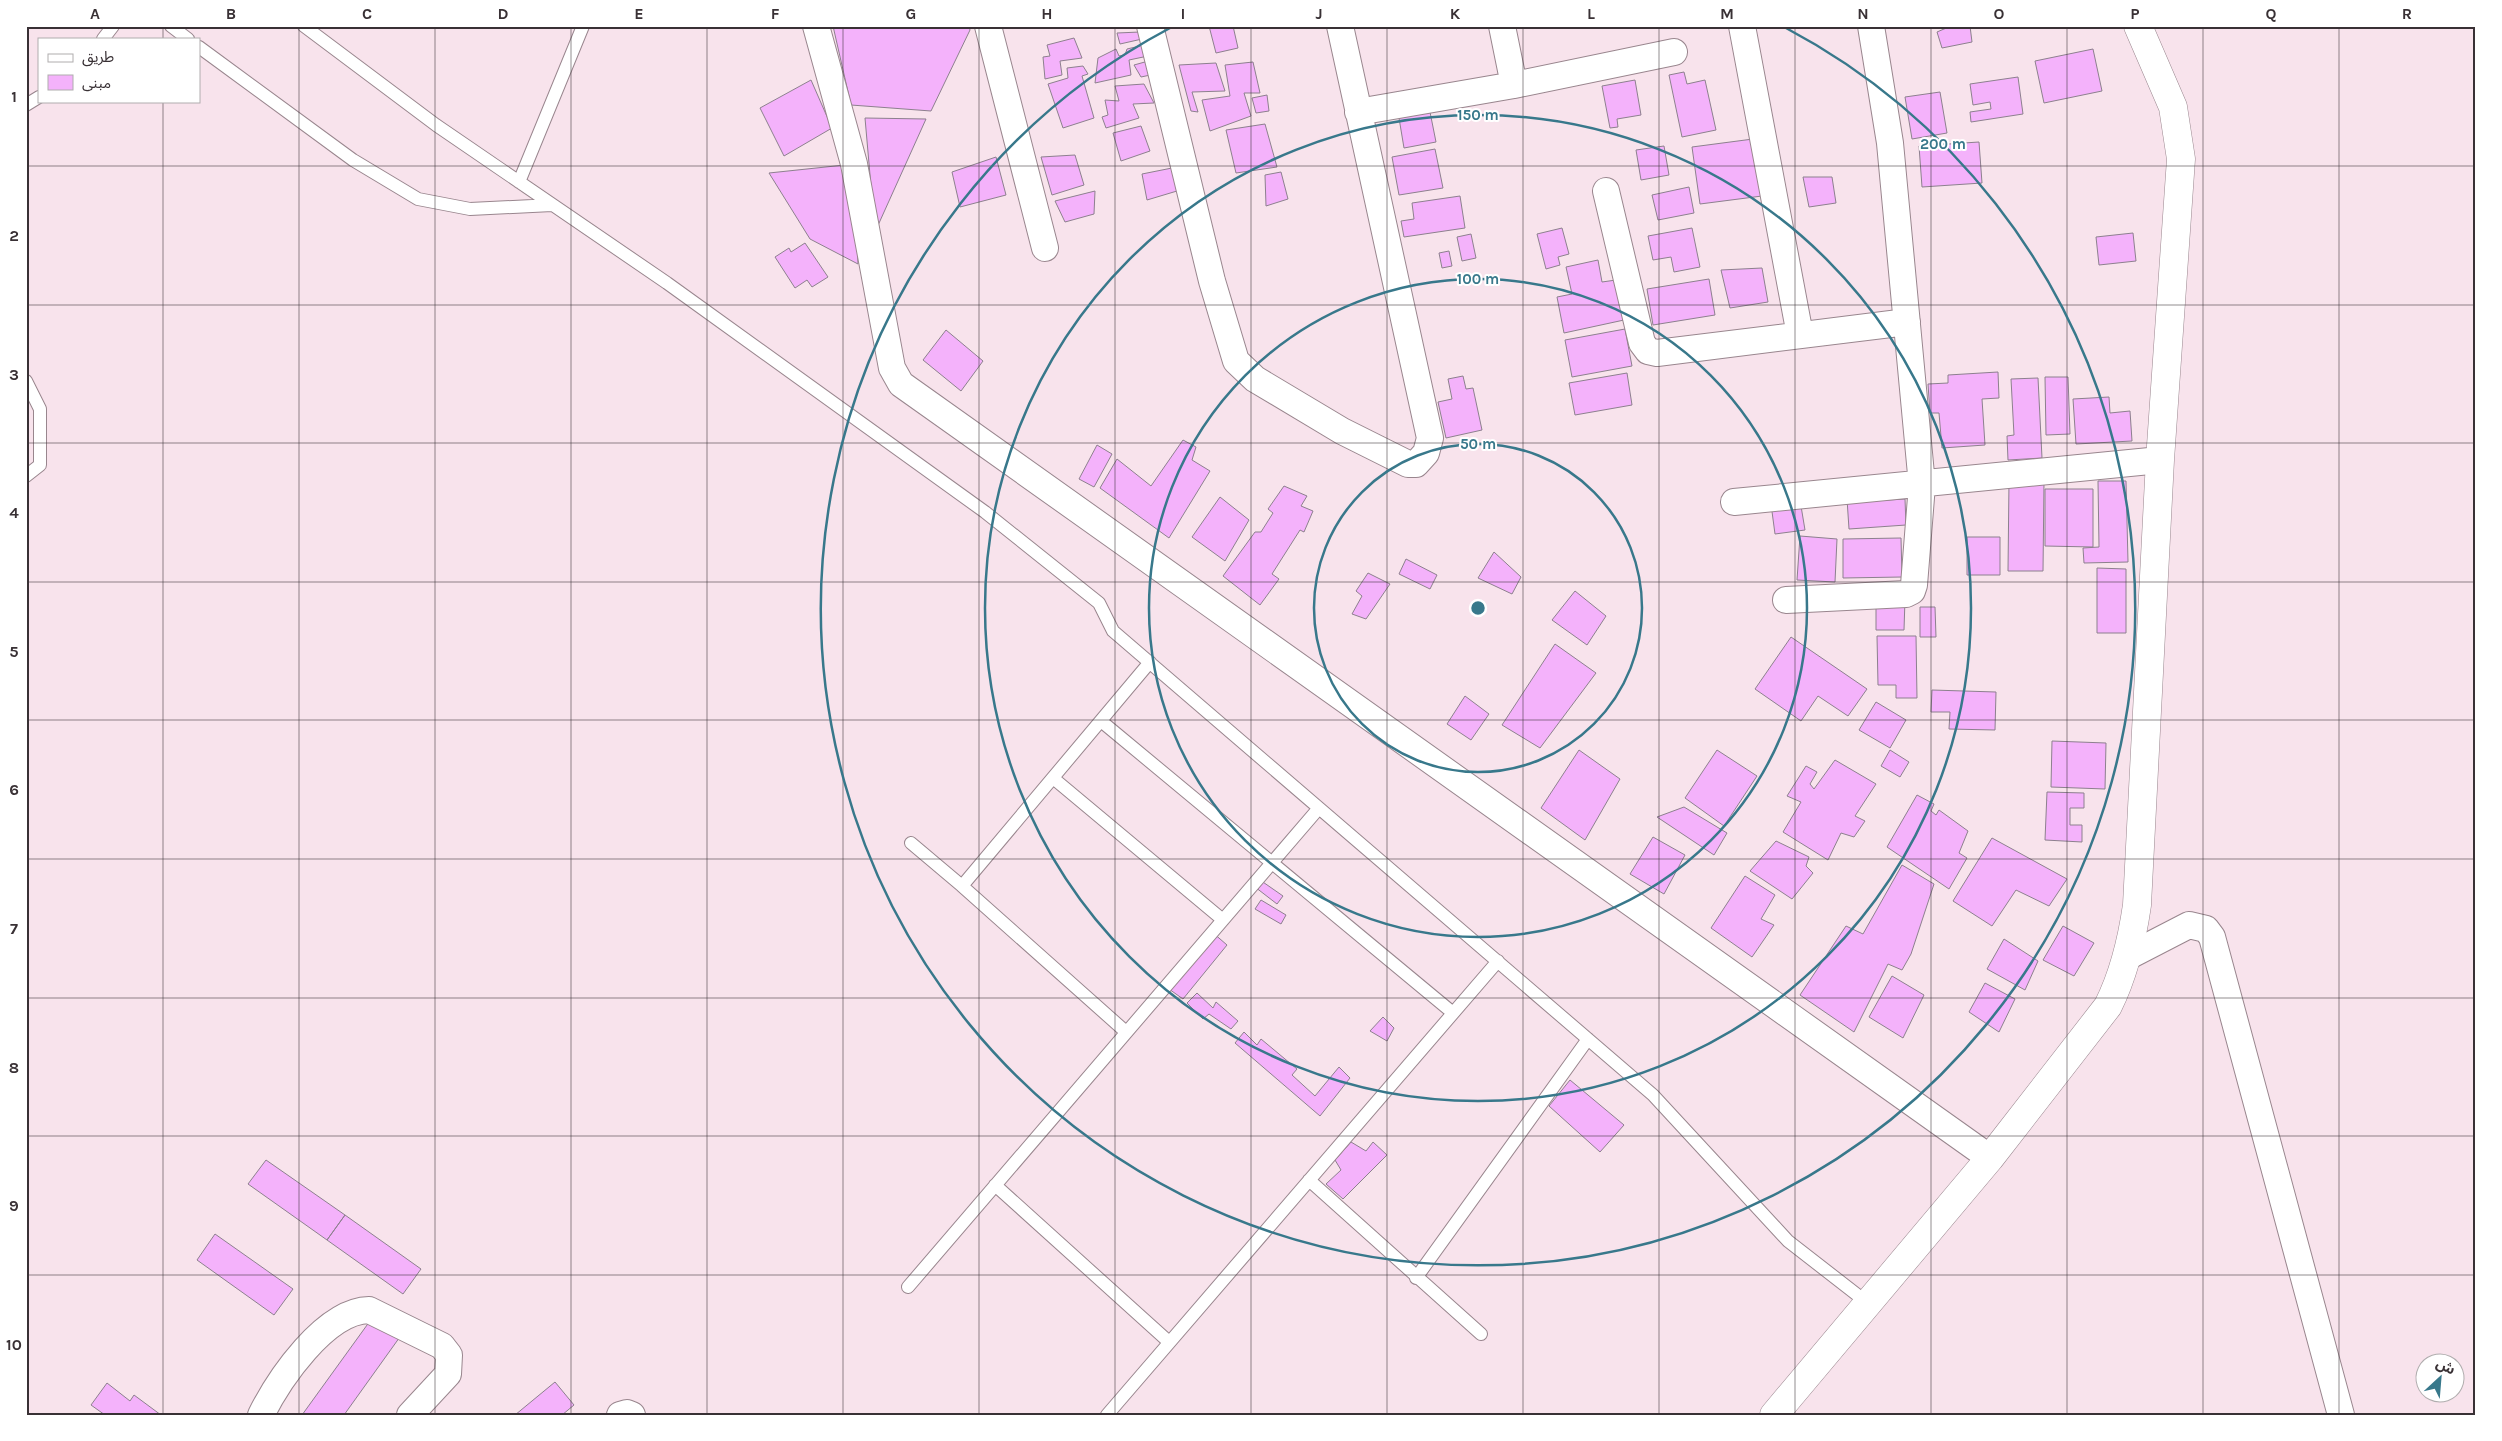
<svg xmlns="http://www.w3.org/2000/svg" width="2502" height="1441" font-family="Karla,'Noto Sans Arabic',sans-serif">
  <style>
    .building { fill: #f4b2fb; stroke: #8d808e }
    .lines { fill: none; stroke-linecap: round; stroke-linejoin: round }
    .service-casing { stroke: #99868e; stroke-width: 14 }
    .minor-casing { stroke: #99868e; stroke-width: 28 }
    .tertiary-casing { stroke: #99868e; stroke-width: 29 }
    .service { stroke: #fff; stroke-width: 12 }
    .minor { stroke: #fff; stroke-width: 26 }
    .tertiary { stroke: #fff; stroke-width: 28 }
    .grid { fill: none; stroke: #393135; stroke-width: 1; stroke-opacity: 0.55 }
    .ring { fill: none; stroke: #38788b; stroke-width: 2.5 }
    .centre { fill: #38788b; stroke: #fff; stroke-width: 2.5 }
    .ring-label { font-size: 15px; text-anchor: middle; font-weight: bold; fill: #38788b; stroke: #fff; stroke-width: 4; stroke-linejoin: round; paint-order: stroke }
    .neatline { fill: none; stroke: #393135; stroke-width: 2 }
    .grid-label { font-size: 16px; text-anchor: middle; font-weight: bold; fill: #393135 }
  </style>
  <rect width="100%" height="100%" fill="#f8e3ec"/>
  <path class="building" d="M833,26h136l1,4 -39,81 -80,-6z
    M1209,26h24l5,22 -22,5z
    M1951,26h19l2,16 -30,6 -5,-16z
    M1140,32l2,7 -22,5 -3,-11z
    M1074,38l8,20 -22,3 2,14 -17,4 -2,-22 7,-1 -3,-11z
    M1144,45l4,11 -19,4 2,15 -36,8 3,-25 18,-9 3,7 6,-1 2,-6z
    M2093,49l9,42 -58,12 -9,-42z
    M1152,60l3,14 -14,3 -7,-12z
    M1253,62l7,31h-16l7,23 -41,15 -8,-31 28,-4 -5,-31z
    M1216,63l9,28 -33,1 6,20 -7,-1 -12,-46z
    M1083,66l5,8 -6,2 12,42 -31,10 -15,-44 20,-6 -1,-10z
    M1684,72l3,12 18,-4 11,50 -34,7 -13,-62z
    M2018,77l5,37 -52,8 -1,-10 21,-3 -1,-7 -17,3 -3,-21z
    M811,80l21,48 -48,28 -24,-48z
    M1635,80l6,35 -24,4 1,8 -8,1 -8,-42z
    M1144,84l10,19 -21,1 6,14 -33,10 -4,-11 6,-2 -3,-15 14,1 -4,-15z
    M1940,92l7,41 -35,6 -7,-42z
    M1267,95l2,16 -13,2 -4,-15z
    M1430,112l6,30 -32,6 -5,-30z
    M865,118l61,1 -51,113z
    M1265,124l12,43 -41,6 -10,-43z
    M1141,126l9,25 -29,10 -8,-28z
    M1753,139l9,57 -62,8 -8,-57z
    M1979,142l3,41 -60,4 -3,-41z
    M1664,146l5,29 -28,5 -5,-30z
    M1435,149l8,39 -44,7 -7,-38z
    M1075,155l9,30 -32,10 -11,-38z
    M996,157l10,38 -46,12 -8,-35z
    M854,164l4,100 -48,-25 -41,-66z
    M1172,168l5,23 -30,9 -5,-26z
    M1281,172l7,27 -22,7 -1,-31z
    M1803,177h29l4,26 -27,4z
    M1689,187l5,26 -36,7 -6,-25z
    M1095,191l-1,23 -29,8 -10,-21z
    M1460,196l5,32 -61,9 -3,-16 13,-2 -2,-16z
    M1562,228l7,26 -11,3 2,8 -14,4 -9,-35z
    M1692,228l8,39 -26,5 -3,-15 -18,3 -5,-24z
    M2133,233l3,28 -37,4 -3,-28z
    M1471,234l5,24 -14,3 -5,-24z
    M805,243l23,34 -16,10 -5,-7 -12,8 -20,-31 14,-9 2,4z
    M1449,251l3,15 -10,2 -3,-15z
    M1598,260l4,22 14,-2 8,40 -60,13 -7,-36 15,-3 -6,-27z
    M1762,268l6,34 -38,6 -9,-38z
    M1709,279l6,36 -62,10 -6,-36z
    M1625,329l7,37 -60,11 -7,-37z
    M946,330l37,31 -22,30 -38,-31z
    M1998,372l1,26 -17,1 3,46 -43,3 -3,-35h-9l-2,-29 20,-1v-8z
    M1627,373l5,32 -57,10 -6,-32z
    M1463,376l3,13 7,-1 9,42 -36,8 -8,-36 14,-3 -4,-20z
    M2045,377h23l2,57 -24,1z
    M2038,378l4,80 -34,2 -1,-24 7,-1 -3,-56z
    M2109,397l1,16 20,-2 2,30 -56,3 -3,-45z
    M1183,440l13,7 -4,13 18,11 -41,67 -69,-50 17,-29 34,27z
    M1097,445l15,9 -18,33 -15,-8z
    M2009,481l35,1 -1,89h-35z
    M2098,481h28l2,81 -44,1 -1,-15 16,-1z
    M1284,486l23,10 -6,10 12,5 -9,21 -4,-2 -28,44 7,5 -19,26 -37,-29 32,-44h6l12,-19 -5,-4z
    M2045,489h48v58l-48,-1z
    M1220,497l29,23 -24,41 -33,-24z
    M1847,499l22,2 36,-2 1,26 -57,4z
    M1800,500l5,30 -30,4 -4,-30z
    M1800,536l37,3 -2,43 -38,-2z
    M1967,537h33v38h-33z
    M1901,538l1,39 -59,1v-39z
    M1494,552l27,25 -9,17 -34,-16z
    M1406,559l31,16 -7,14 -31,-15z
    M2097,568l29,1v64h-29z
    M1368,573l22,11 -24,35 -14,-5 10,-18 -6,-5z
    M1575,591l31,25 -19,29 -35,-25z
    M1876,599h29l-1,31h-28z
    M1920,607h15l1,30h-16z
    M1877,636h39l1,62h-21v-13h-18z
    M1791,637l76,52 -19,27 -30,-20 -17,25 -46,-32z
    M1555,644l41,29 -56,75 -38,-23z
    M1932,690l64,2 -1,38 -46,-1 1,-17h-19z
    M1465,696l24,18 -18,26 -24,-16z
    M1876,702l30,18 -16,28 -31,-18z
    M2052,741l54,2 -1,46 -54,-2z
    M1579,750l41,29 -35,61 -44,-32z
    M1717,750l40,26 -33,50 -39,-28z
    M1890,750l19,12 -9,15 -19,-11z
    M1835,760l41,24 -21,32 10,5 -11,16 -13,-4 -13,27 -45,-28 18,-30 -14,-6 19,-30 11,6 -7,12 4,5z
    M2047,792l37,1v15h-14v17h12v17l-37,-2z
    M1917,795l17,9 -3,7 5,4 3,-5 29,21 -9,22 8,5 -18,31 -62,-42z
    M1684,807l43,26 -13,22 -57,-38z
    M1653,837l32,18 -21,39 -34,-20z
    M1992,838l75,41 -18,27 -33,-16 -24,36 -39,-25z
    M1776,841l33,16 -3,9 7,7 -21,26 -42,-28z
    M1902,865l32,19 -23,70 -9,16 -14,-6 -34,68 -54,-37 46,-69 17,8z
    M1745,876l30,19 -14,24 13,6 -22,32 -41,-29z
    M1260,880l23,16 -6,8 -22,-17z
    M1261,900l25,15 -5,9 -26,-15z
    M2063,926l31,17 -20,33 -31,-16z
    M1212,932l15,13 -44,54 -14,-10z
    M2004,939l34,22 -13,29 -38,-21z
    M1892,976l32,19 -21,43 -34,-21z
    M1985,983l30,16 -16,33 -30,-20z
    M1197,993l16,15 3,-6 22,19 -7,8 -22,-15 -6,5 -16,-16z
    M1383,1017l11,11 -7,13 -17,-10z
    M1244,1032l13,13 4,-6 36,30 -5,6 23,21 24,-29 11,11 -30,38 -85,-73z
    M1570,1080l54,45 -24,27 -51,-46z
    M1351,1142l15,9 7,-9 14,13 -44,44 -17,-15 15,-14 -6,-10z
    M266,1160l79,55 -18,25 -79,-56z
    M345,1215l76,54 -18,25 -76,-54z
    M215,1234l78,55 -19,26 -77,-55z
    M375,1314l27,20 -58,81h-42z
    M555,1382l19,23 -12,10h-47z
    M107,1383l23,18 4,-6 27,20h-56l-14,-10z"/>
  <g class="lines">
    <g class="service-casing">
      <path id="service" d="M171,26l17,13
        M304,26l132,99 231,158 318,229 114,91 14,28 540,464 135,146 81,63
        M103,39l10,-13
        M199,47l154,113 65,39 52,10 82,-4
        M26,105l13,-8
        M519,182l64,-156
        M26,381l14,28v56l-14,11
        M1101,721l352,292
        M1053,778l170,142
        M911,843l51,43 188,-224
        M962,886l164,146
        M1309,1180l172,154
        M995,1185l174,157
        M1416,1278l172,-239
        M908,1287l411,-479
        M1107,1415l391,-454"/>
    </g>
    <g class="minor-casing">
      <path id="minor" d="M816,26l38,138 38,204 9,16 1089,774
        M988,26l57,222
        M1150,26l62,255 24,80 19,18 87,52 66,33h8l10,-11 4,-15 -90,-412
        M1502,26l12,59
        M1742,26l58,309
        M1358,112l156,-27 160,-33
        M1606,191l36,152 6,8 9,2 250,-31
        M1734,502l426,-42
        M1786,600l120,-6 6,-3 2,-6 8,-100 -32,-342 -19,-117
        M2127,957l62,-32 17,4 6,8 129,478
        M261,1415c18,-36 64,-104 108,-105l73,36 7,9 -1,19 -38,41
        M620,1415l7,-2 5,2"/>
    </g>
    <g class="tertiary-casing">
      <path id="tertiary" d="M1774,1415l216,-257 118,-152c16,-32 24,-66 29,-101l23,-445 21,-301 -8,-52 -35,-81"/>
    </g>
    <use href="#service" class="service"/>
    <use href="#minor" class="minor"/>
    <use href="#tertiary" class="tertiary"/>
  </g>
  <path class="grid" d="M163,26v13M299,26v1389M435,26v1389M571,26v1389M707,26v1389M843,26v1389M979,26v1389M1115,26v1389M1251,26v1389M1387,26v1389M1523,26v1389M1659,26v1389M1795,26v1389M1931,26v1389M2067,26v1389M2203,26v1389M2339,26v1389M163,101v1314M26,166h2450M26,305h2450M26,443h2450M26,582h2450M26,720h2450M26,859h2450M26,998h2450M26,1136h2450M26,1275h2450"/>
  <g class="ring">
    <circle cx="1478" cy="608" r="164"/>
    <circle cx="1478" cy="608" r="329"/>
    <circle cx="1478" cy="608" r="493"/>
    <path d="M1786 28A657 657 0 1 1 1170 28"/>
  </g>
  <circle cx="1478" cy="608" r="8" class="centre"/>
  <g class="ring-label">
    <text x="1478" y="120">150 m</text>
    <text x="1943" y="149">200 m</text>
    <text x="1478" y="284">100 m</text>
    <text x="1478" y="449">50 m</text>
  </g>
  <rect width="2502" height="1441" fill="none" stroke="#ffffff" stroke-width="55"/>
  <rect x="38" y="38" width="162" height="65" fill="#ffffff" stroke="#b0adae"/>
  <rect x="48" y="54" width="25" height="8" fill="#ffffff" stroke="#b0adae"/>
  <text x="82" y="62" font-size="15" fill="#393135">طريق</text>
  <rect x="48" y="75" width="25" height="15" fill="#f4b2fb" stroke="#b0adae"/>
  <text x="82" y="88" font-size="15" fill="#393135">مبنى</text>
  <g transform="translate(2440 1378) rotate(26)"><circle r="24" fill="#ffffff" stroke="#b0adae"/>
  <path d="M0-4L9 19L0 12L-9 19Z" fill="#38788b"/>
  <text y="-8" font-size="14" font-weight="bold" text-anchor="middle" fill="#393135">ش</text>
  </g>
  <rect x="28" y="28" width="2446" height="1386" class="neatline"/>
  <g class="grid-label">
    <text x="95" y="19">A</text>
    <text x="231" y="19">B</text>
    <text x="367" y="19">C</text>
    <text x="503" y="19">D</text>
    <text x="639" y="19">E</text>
    <text x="775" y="19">F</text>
    <text x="911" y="19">G</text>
    <text x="1047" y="19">H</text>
    <text x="1183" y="19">I</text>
    <text x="1319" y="19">J</text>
    <text x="1455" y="19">K</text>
    <text x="1591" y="19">L</text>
    <text x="1727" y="19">M</text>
    <text x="1863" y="19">N</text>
    <text x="1999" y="19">O</text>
    <text x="2135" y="19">P</text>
    <text x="2271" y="19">Q</text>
    <text x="2407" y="19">R</text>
    <text x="14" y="102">1</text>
    <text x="14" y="241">2</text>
    <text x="14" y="380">3</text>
    <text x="14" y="518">4</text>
    <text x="14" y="657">5</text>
    <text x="14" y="795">6</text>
    <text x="14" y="934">7</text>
    <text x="14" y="1073">8</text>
    <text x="14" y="1211">9</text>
    <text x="14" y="1350">10</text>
  </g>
</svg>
